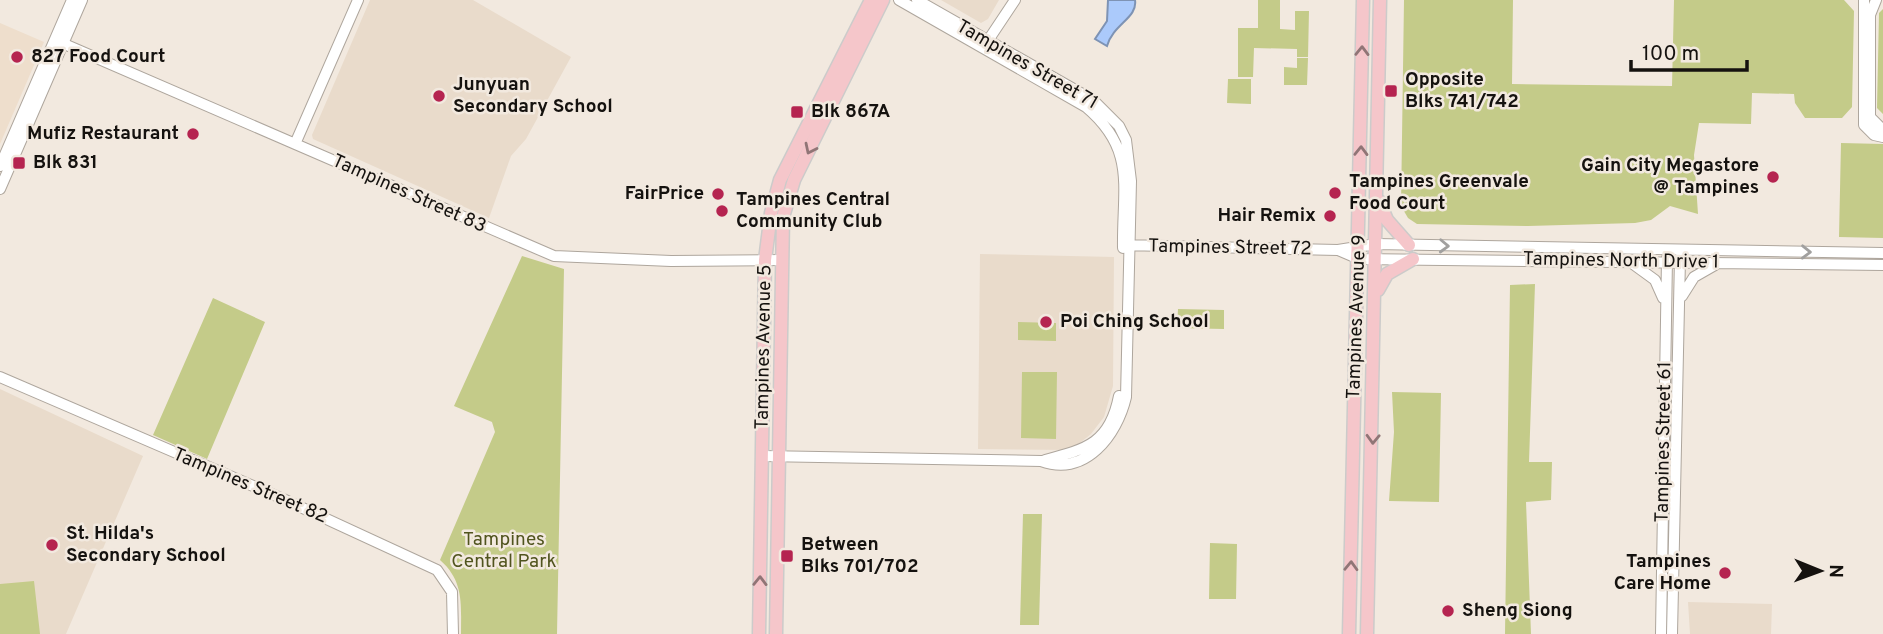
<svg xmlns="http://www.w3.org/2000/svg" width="1883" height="634" font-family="Overpass,sans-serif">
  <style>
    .commercial { fill: #eedecc }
    .built { fill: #e9dbcb }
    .green { fill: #c4cb89 }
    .water { fill: #abcafb; stroke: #7e93b4; stroke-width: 2 }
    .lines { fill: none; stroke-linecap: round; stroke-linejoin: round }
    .minor-casing { stroke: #aea69d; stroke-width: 12 }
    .major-casing { stroke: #cccbca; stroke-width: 15 }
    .minor { stroke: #fff; stroke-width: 10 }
    .major { stroke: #f5c6ca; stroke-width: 12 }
    .oneway { stroke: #907576 }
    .oneway2 { stroke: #a1a09f }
    .poi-dot { fill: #b52450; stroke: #f2e9df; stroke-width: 2.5 }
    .labels { text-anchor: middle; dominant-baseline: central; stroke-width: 5; stroke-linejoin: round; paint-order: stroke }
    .poi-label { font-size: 19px; font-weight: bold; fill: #15120f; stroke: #f2e9df; text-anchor: start }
    .street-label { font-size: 19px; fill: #15120f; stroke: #f2e9df }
    .park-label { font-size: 19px; fill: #50541e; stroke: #f2e9df }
  </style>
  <rect width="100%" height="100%" fill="#f2e9df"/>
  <path class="commercial" d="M0,23l44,19 -44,102z"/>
  <path class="built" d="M370,0h103l98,57 -45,82 -15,17 -22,62 -176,-79 -1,-4z
    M941,0h58l-11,19 -7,4z
    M980,254l134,3 -1,129 -9,31 -13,17 -20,16 -93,-1z
    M0,389l143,67 -77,178h-66z
    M1688,602l84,2 -1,30h-81z"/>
  <path class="green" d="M1258,0h22v29l15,1v-19h14l-1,46h-11v-8l-43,-1 -1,29h-15v-49h20z
    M1404,0h109l-1,84 160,2 2,-86h170l10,11 -2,96 -10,11h-37l-10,-15 -1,-9 -42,-1 -1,31 -52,-1 -5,32 4,59 -28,-8 -19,14 -16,3 -107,3 -111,-2 -9,-6 -7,-12z
    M1883,9v105l-6,-6 2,-95z
    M1297,58h11l-1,27h-23v-18l13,1z
    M1228,79h23v25l-24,-1z
    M1841,143l42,1v94l-44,-1z
    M522,256l42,13 -7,365h-96c0,-30 3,-53 -21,-74l55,-128 -3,-10 -38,-16z
    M1535,284l-6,178h23l-1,38 -25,2 5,132h-26l5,-349z
    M213,298l52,24 -58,137 -54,-24z
    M1178,309l46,1v19l-47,-1z
    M1018,322l38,1v18l-38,-1z
    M1022,372h35l-1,67 -35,-1z
    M1392,392l49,1 -2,109 -50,-1 5,-69z
    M1023,514h19l-3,111h-19z
    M1210,543l27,1 -1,55h-27z
    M34,581l6,53h-40v-50z"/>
  <path class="water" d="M1108,0h27c3,18 -22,24 -28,46l-12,-7 12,-18z"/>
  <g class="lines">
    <g class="minor-casing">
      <path id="minor" d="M899,0l187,107c51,43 36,80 37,141
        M1864,0v125l10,10 9,2
        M1876,0l-6,15v102l13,13
        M55,40l499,216 117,5 110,-1
        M985,45l30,-45
        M295,144l63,-144
        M0,166l72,-166
        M0,189l82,-189
        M1123,245l215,5 38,-6 507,9
        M1338,250l21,9 524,6
        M1633,264l22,16 8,18
        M1682,296l12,-19 21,-12
        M0,377l281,121 156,72 15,22 1,42
        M762,456l279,5c45,16 76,-26 85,-64l5,-216 -5,-41 -7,-14 -26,-26 -176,-100
        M1045,460c42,-11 65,-17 74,-64
        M1661,634l6,-376
        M1672,634l8,-376"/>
    </g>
    <g class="major-casing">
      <path id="major" d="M1379,201l8,19 22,25
        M1378,290l9,-16 26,-15
        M759,634l6,-374 6,-47 9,-33 91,-180
        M776,634l7,-417 11,-37 89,-180
        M1349,634l14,-634
        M1367,634l13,-634"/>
    </g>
    <use href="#minor" class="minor"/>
    <use href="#major" class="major"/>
  </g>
  <defs><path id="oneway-chevron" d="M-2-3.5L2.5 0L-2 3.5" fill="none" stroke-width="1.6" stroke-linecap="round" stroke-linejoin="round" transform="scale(1.75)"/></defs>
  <g class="oneway">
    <use href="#oneway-chevron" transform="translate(1362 51) rotate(-89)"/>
    <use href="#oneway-chevron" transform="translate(810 149) rotate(116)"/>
    <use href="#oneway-chevron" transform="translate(1361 151) rotate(-89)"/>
    <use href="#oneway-chevron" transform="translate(1373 439) rotate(92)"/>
    <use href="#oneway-chevron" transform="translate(1351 566) rotate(-88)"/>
    <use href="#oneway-chevron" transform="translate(760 581) rotate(-89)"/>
  </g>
  <g class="oneway2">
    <use href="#oneway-chevron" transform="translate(1444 246) rotate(2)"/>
    <use href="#oneway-chevron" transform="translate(1806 252) rotate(1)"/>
  </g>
  <g class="poi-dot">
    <circle cx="17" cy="57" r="7"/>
    <rect x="1384" y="84" width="14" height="14" rx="3.5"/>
    <circle cx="439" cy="96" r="7"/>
    <rect x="790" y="105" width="14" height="14" rx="3.5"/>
    <circle cx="193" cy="134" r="7"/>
    <rect x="12" y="156" width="14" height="14" rx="3.5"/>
    <circle cx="1773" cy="177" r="7"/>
    <circle cx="1335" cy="193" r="7"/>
    <circle cx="718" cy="194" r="7"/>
    <circle cx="722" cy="211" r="7"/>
    <circle cx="1330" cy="216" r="7"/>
    <circle cx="1046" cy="322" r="7"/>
    <circle cx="52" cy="545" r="7"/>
    <rect x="780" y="549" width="14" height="14" rx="3.5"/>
    <circle cx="1725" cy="573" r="7"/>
    <circle cx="1448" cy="611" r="7"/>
  </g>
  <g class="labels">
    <g class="poi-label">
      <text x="31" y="57">827 Food Court</text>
      <text x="1405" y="80">Opposite<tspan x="1405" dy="22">Blks 741/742</tspan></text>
      <text x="453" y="85">Junyuan<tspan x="453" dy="22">Secondary School</tspan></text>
      <text x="811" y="112">Blk 867A</text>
      <text x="179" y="134" text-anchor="end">Mufiz Restaurant</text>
      <text x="33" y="163">Blk 831</text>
      <text x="1759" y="166" text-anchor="end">Gain City Megastore<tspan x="1759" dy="22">@ Tampines</tspan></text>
      <text x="1349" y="182">Tampines Greenvale<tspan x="1349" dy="22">Food Court</tspan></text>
      <text x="704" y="194" text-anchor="end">FairPrice</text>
      <text x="736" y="200">Tampines Central<tspan x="736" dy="22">Community Club</tspan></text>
      <text x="1316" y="216" text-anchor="end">Hair Remix</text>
      <text x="1060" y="322">Poi Ching School</text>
      <text x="66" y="534">St. Hilda's<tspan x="66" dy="22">Secondary School</tspan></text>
      <text x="801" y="545">Between<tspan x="801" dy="22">Blks 701/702</tspan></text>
      <text x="1711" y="562" text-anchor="end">Tampines<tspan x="1711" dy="22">Care Home</tspan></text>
      <text x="1462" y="611">Sheng Siong</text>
    </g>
    <g class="street-label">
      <text transform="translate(1027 65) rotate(30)">Tampines Street 71</text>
      <text transform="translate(409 194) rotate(24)">Tampines Street 83</text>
      <text transform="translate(1230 248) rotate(1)">Tampines Street 72</text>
      <text transform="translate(1621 261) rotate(1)">Tampines North Drive 1</text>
      <text transform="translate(1357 317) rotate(-88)">Tampines Avenue 9</text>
      <text transform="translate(764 347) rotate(-89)">Tampines Avenue 5</text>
      <text transform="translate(1664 442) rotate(-89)">Tampines Street 61</text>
      <text transform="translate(250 486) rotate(23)">Tampines Street 82</text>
    </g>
    <g class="park-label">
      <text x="504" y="540">Tampines<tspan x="504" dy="22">Central Park</tspan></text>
    </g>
  </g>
  <g transform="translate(1820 571) rotate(91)" stroke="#f2e9df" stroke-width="5" paint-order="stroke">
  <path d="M0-5L12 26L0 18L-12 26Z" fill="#15120f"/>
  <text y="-10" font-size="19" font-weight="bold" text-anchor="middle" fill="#15120f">N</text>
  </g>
  <path d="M1631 60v10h116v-10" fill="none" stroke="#15120f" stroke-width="3.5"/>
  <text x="1642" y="60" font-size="21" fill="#15120f" stroke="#f2e9df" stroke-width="5" paint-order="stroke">100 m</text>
</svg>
